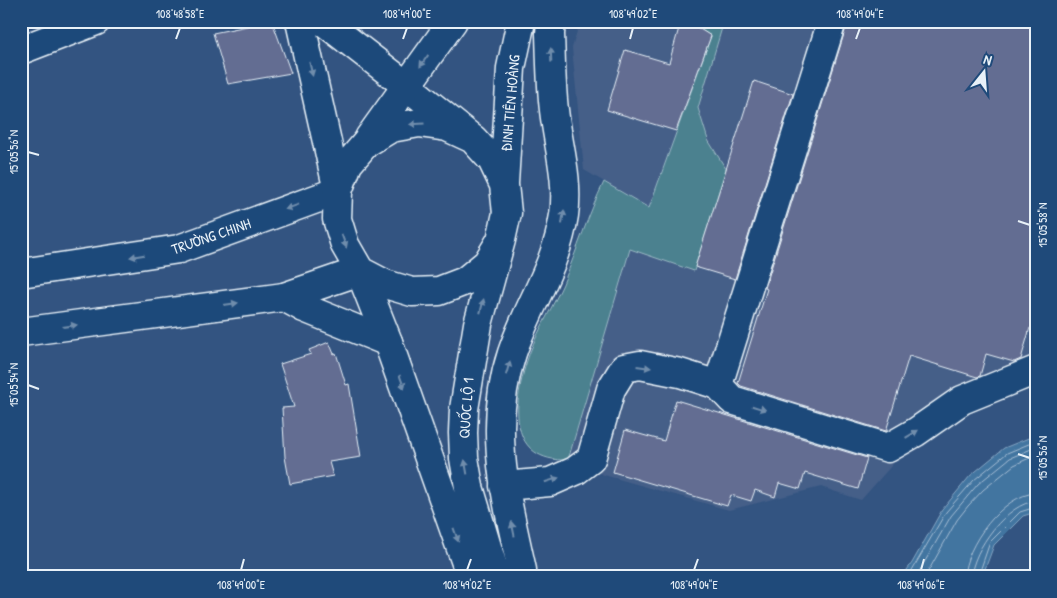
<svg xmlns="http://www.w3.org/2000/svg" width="1057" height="598" font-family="'Patrick Hand',sans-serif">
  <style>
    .built { fill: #455f88 }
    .green { fill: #4b818f; stroke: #9ab9c4 }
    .water { fill: #4374a0; stroke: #85a6c3 }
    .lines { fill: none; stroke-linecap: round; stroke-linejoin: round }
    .shore { stroke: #a6bfd5; stroke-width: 1 }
    .building { fill: #646d92; stroke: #e8f1f8 }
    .minor-casing { stroke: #e8f1f8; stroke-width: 31 }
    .tertiary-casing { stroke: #e8f1f8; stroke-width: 31 }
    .secondary-casing { stroke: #e8f1f8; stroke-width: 31 }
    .primary-casing { stroke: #e8f1f8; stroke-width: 31 }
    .trunk-casing { stroke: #e8f1f8; stroke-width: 31 }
    .minor { stroke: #1f4a7a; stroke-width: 28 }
    .tertiary { stroke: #1f4a7a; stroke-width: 28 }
    .secondary { stroke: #1f4a7a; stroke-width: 28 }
    .primary { stroke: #1f4a7a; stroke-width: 28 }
    .trunk { stroke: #1f4a7a; stroke-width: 28 }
    .oneway { fill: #6f8dac }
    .ticks { fill: none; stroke: #e8f1f8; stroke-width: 2 }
    .labels { text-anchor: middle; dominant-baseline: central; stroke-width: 4.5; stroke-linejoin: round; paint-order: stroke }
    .street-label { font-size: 15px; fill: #e8f1f8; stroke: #1f4a7a }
    .neatline { fill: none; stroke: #e8f1f8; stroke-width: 2 }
    .ticks-label { font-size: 12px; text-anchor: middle; fill: #e8f1f8 }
  </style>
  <rect width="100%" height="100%" fill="#335481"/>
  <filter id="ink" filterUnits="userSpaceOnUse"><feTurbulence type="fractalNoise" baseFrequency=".02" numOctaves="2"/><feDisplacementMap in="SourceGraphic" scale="10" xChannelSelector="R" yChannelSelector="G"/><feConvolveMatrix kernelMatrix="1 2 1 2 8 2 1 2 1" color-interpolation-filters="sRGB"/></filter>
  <g filter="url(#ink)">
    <path class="built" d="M580,21h107l24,15 -62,172 -65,-38 -12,-122z
      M724,21h312v359l-74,30 -62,46 -39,44 -40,-13 -92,23 -125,-35 -36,-15 70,-240 23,6z"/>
    <path class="green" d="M687,21h37l-26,87 10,32 18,29 -32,102 -64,-22 -62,211c-60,2 -55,-55 -42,-96 8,-28 25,-53 37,-80 14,-34 25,-69 41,-102l45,26 62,-172z"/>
    <path class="water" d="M1036,435v77l-13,4 -29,29 -12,32h-80l10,-14 30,-53 28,-34 34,-28z"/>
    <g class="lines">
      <path class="shore" d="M908,577l38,-65 28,-32 33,-27 29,-12
        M916,577l35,-61 27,-32 32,-26 26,-11
        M925,577l32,-57 11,-14 15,-16 31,-25 22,-10
        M964,577c1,-31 39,-83 72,-84
        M971,577c2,-28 36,-74 65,-76
        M978,577l12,-35 30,-30 16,-5"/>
    </g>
    <path class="building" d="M272,21l19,52 -63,11 -15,-51z
      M681,21h6l24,15 -35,95 -69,-21 18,-60 44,13z
      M848,21h188v309l-6,-2 -9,31 -7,3 -28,-8 -6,22 -3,1 -68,-21 -23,75 -145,-45 -3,-3 29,-94 -2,-1z
      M754,81l39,13 -58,185 -40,-12z
      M329,342l5,12 2,-1 10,32 3,-1 12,73 -32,5 4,14 -43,8 -5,-27 -3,-49 12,-1 -14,-43 31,-10 -2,-4z
      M676,400l191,58 -9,31 -53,-16 -5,16 -21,-6 -4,14 -20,-7 -4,11 -20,-6 -4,11 -114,-34 12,-42 39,11z"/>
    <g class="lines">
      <g class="minor-casing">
        <path id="minor" d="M21,50l75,-29
          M718,385l114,-364
          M504,486l46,-4 25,-11 16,-12 20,-70 13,-21 16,-3 40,8 38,12 14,15 156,48 28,-16 46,-32 74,-30"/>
      </g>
      <g class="tertiary-casing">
        <path id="tertiary" d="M21,273l158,-24 159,-58
          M21,332l263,-35"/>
      </g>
      <g class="secondary-casing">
        <path id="secondary" d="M284,297l20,11 84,34
          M284,297l76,-26"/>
      </g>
      <g class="primary-casing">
        <path id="primary" d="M300,21l38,170
          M323,21l84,65 62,50"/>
      </g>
      <g class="trunk-casing">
        <path id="trunk" d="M369,138l84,-117
          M504,183l7,-115 10,-47
          M360,271l28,71 83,235
          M496,577l-27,-90 -5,-29 -1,-25 1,-24 14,-85 23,-84 6,-27 -3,-28 -12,-25 -19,-21 -26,-12 -28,-4 -28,5 -25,15 -18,21 -10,27 -1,28 8,26 15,26 25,13 27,8 27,-1 26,-10 22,-18 14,-23
          M522,577v-7c-16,-73 -35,-143 -10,-217 16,-48 44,-85 52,-138 5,-37 -6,-69 -10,-105 -3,-25 -3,-51 -4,-76l1,-13"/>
      </g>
      <use href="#minor" class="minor"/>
      <use href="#tertiary" class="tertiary"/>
      <use href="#secondary" class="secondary"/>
      <use href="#primary" class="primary"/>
      <use href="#trunk" class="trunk"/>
    </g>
    <defs><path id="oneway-solid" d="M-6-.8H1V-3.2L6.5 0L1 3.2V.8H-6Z" transform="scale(1.25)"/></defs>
    <g class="oneway">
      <use href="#oneway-solid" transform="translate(551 55) rotate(-92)"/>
      <use href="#oneway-solid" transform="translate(424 61) rotate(125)"/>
      <use href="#oneway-solid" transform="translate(311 69) rotate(77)"/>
      <use href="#oneway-solid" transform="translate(417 124) rotate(176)"/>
      <use href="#oneway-solid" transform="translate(292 207) rotate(160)"/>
      <use href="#oneway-solid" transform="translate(563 217) rotate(-82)"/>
      <use href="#oneway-solid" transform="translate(344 241) rotate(70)"/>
      <use href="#oneway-solid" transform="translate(137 256) rotate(171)"/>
      <use href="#oneway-solid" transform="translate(231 304) rotate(-8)"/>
      <use href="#oneway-solid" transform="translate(482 306) rotate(-76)"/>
      <use href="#oneway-solid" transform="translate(70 326) rotate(-8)"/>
      <use href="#oneway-solid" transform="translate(644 367) rotate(7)"/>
      <use href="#oneway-solid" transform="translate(508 368) rotate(-74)"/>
      <use href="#oneway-solid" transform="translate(402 382) rotate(70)"/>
      <use href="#oneway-solid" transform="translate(759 408) rotate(17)"/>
      <use href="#oneway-solid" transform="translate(912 434) rotate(-31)"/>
      <use href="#oneway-solid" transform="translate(466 467) rotate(-100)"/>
      <use href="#oneway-solid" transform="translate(552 480) rotate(-17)"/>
      <use href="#oneway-solid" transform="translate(513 529) rotate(-102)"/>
      <use href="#oneway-solid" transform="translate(456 535) rotate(70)"/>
    </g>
  </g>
  <path class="ticks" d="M176,39l4,-11M403,39l4,-11M630,39l3,-11M856,39l4,-11M28,152l11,3M1018,221l12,4M28,385l11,4M1018,454l12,4M241,570l3,-11M467,570l4,-11M694,570l4,-11M921,570l3,-11"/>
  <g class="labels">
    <g class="street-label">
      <text transform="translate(510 103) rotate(-85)">ĐINH TIÊN HOÀNG</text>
      <text transform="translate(211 236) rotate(-19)">TRƯỜNG CHINH</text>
      <text transform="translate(466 408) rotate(-86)">QUỐC LỘ 1</text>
    </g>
  </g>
  <rect width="1057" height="598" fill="none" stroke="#1f4a7a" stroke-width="55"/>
  <g transform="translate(984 72) rotate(17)" stroke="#1f4a7a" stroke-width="4" paint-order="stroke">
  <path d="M0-4L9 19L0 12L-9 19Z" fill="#e8f1f8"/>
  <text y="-8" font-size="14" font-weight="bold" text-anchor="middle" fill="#e8f1f8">N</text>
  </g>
  <rect x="28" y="28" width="1002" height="542" class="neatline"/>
  <g class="ticks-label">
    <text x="180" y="18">108°48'58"E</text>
    <text x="407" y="18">108°49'00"E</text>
    <text x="633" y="18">108°49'02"E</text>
    <text x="860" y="18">108°49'04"E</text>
    <text transform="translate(14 152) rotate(-90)" y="4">15°05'56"N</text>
    <text transform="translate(1043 225) rotate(-90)" y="4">15°05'58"N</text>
    <text transform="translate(14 385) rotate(-90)" y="4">15°05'54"N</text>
    <text transform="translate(1043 458) rotate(-90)" y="4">15°05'56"N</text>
    <text x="241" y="589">108°49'00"E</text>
    <text x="467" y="589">108°49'02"E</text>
    <text x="694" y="589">108°49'04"E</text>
    <text x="921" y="589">108°49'06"E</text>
  </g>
</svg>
